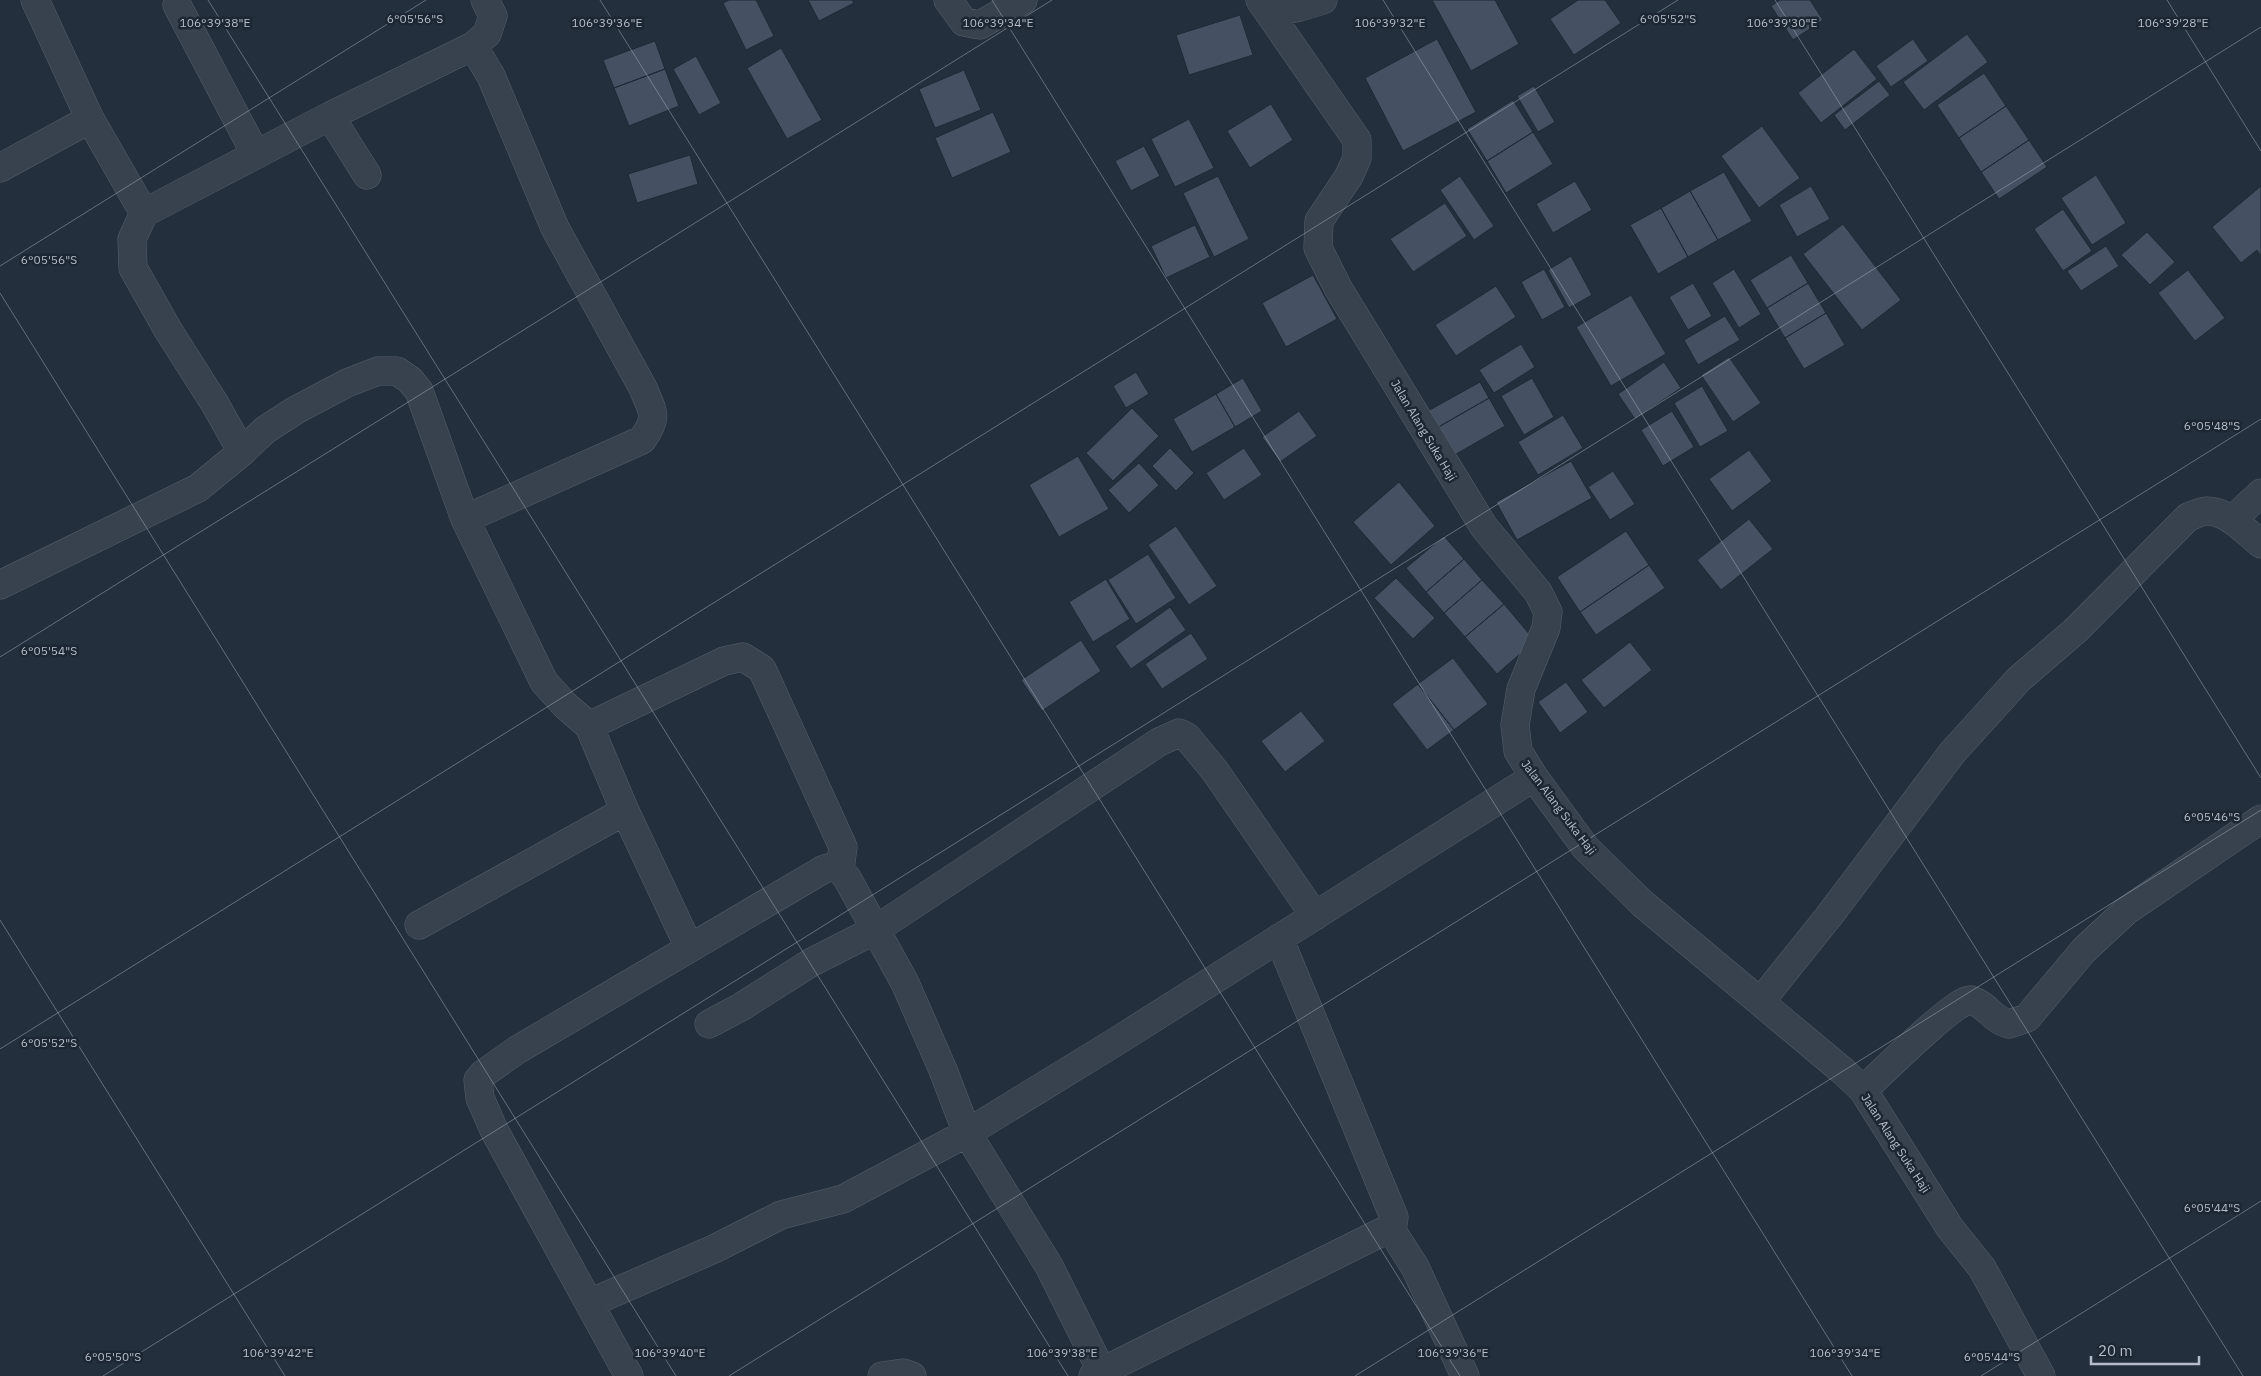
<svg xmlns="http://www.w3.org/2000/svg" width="2261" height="1376" font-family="'IBM Plex Sans',sans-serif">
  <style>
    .building { fill: #455162; stroke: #1f2835 }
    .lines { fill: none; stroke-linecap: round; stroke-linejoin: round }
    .minor-casing { stroke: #565f6c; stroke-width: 29 }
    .minor { stroke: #38414e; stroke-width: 28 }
    .ticks { fill: none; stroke: #b4bcc9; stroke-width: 1; stroke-opacity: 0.45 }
    .labels { text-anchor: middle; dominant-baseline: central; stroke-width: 5; stroke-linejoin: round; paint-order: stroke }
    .street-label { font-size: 12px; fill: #b4bcc9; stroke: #1d2633 }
    .ticks-label { font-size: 12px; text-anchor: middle; fill: #b4bcc9; stroke: #1d2633; stroke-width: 5; stroke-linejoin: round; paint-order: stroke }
  </style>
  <rect width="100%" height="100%" fill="#242f3e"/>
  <path class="building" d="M729,0h27l18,36 -28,14 -23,-47z
    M808,0h44l2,3 -35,18z
    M1432,0h63l24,44 -48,27z
    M1578,0h27l16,23 -47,32 -24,-36z
    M1780,0h30l13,20 -30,20 -22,-34z
    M1240,15l13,40 -64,20 -13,-40z
    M1967,34l21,28 -64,48 -21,-28z
    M1437,39l39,73 -73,39 -38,-73z
    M1913,39l15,22 -37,26 -15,-21z
    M655,41l10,28 -51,19 -11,-28z
    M781,48l41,72 -35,19 -40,-71z
    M1854,49l23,30 -56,44 -23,-30z
    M696,56l25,47 -22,12 -26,-46z
    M665,69l14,37 -50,20 -15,-38z
    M964,70l17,40 -46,18 -16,-39z
    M1984,73l22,33 -47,32 -22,-33z
    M1879,81l11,14 -45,35 -11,-15z
    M1534,86l21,36 -17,10 -21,-36z
    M1513,100l20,32 -46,29 -20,-32z
    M1271,104l22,36 -43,28 -23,-37z
    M2006,106l23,34 -48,32 -22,-34z
    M993,112l18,40 -59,26 -17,-40z
    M1189,119l25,49 -39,19 -24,-48z
    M1762,126l38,52 -41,30 -38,-52z
    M1533,132l20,32 -47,29 -19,-32z
    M2029,140l18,27 -48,32 -18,-27z
    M1144,146l16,30 -29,15 -16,-30z
    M690,155l8,29 -61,19 -9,-29z
    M1724,172l28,49 -34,19 -28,-49z
    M2096,175l30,48 -34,22 -31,-47z
    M1218,176l31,63 -35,18 -31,-64z
    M1460,176l34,50 -20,14 -34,-50z
    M1575,181l17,29 -39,23 -17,-29z
    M1811,186l19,33 -33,18 -18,-32z
    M2261,186v70l-4,-6 -16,13 -29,-36z
    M1690,191l28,49 -30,17 -27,-49z
    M1445,203l22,33 -54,36 -23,-33z
    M1661,208l27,49 -30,17 -28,-49z
    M2063,209l29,42 -29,20 -29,-42z
    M1843,224l58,76 -39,30 -59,-76z
    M1195,225l15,32 -44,21 -15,-32z
    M2147,232l28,30 -25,23 -29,-30z
    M2106,246l13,20 -38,25 -14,-20z
    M1791,255l17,28 -41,25 -17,-28z
    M1571,256l21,39 -23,13 -21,-38z
    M1544,269l21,38 -23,13 -21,-38z
    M1734,269l27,45 -22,14 -27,-45z
    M2188,270l37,48 -30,23 -37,-48z
    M1313,275l24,44 -51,28 -24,-44z
    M1693,283l19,33 -24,14 -19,-33z
    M1808,283l18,30 -41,25 -18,-30z
    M1496,286l20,31 -60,39 -21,-31z
    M1631,295l35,59 -55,32 -35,-59z
    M1826,313l19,32 -41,24 -19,-31z
    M1725,316l15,24 -42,25 -14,-25z
    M1521,344l14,23 -41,26 -15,-23z
    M1729,357l32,46 -28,19 -32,-47z
    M1664,362l17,26 -46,31 -17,-25z
    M1136,372l13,22 -23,14 -13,-22z
    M1243,378l19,33 -27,16 -19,-33z
    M1532,378l22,39 -30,18 -23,-39z
    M1480,382l9,16 -54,31 -9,-17z
    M1702,386l26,45 -28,16 -26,-44z
    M1216,394l19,33 -43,25 -19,-33z
    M1489,398l16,28 -54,31 -16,-28z
    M1132,408l27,28 -46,45 -27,-28z
    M1299,411l18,25 -37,26 -18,-25z
    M1672,411l22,36 -31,19 -22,-36z
    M1563,415l20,33 -45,27 -20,-33z
    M1170,448l24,25 -18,18 -24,-25z
    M1244,448l18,27 -38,25 -18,-27z
    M1749,450l23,31 -40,30 -23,-32z
    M1078,456l31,53 -50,28 -30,-52z
    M1571,461l21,37 -75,42 -21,-38z
    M1139,463l20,22 -30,28 -21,-23z
    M1613,471l22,33 -25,16 -22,-33z
    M1399,482l36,44 -44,39 -38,-43z
    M1749,519l24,30 -52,41 -24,-30z
    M1176,526l41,60 -28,19 -41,-60z
    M1626,531l23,34 -69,47 -23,-35z
    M1444,536l20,23 -38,33 -20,-24z
    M1148,554l28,44 -40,26 -28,-44z
    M1464,559l18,21 -38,33 -18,-21z
    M1649,565l16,23 -69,47 -16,-23z
    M1396,578l39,40 -22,21 -39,-41z
    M1106,579l24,40 -37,23 -24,-40z
    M1482,580l22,24 -39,33 -21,-24z
    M1504,604l31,37 -38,33 -32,-37z
    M1170,607l16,23 -55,39 -16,-23z
    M1191,633l17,26 -46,30 -17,-25z
    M1081,640l20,31 -59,40 -21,-31z
    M1630,642l22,28 -48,38 -23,-28z
    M1453,658l35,46 -34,26 -36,-46z
    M1566,682l22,30 -28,21 -22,-31z
    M1418,684l36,46 -27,20 -35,-46z
    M1301,711l24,30 -40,31 -24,-31z"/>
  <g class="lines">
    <g class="minor-casing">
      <path id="minor" d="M35,0l55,119 54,94
        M948,0l16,22 16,3 43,-25
        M1260,0l97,140v18l-8,18 -30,45 -1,27 20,40 146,239 54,65 10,20 -2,16 -25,61 -6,36 3,26 16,26 51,70 58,57 201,168 19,18 87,138 32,40 59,108
        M177,5l79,150
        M1270,13l30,-6 23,-7
        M330,116l37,59
        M0,168l90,-49
        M242,452l-27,-48 -47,-74 -35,-62 -1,-29 12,-26 186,-97 143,-70 14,-12 6,-18 -8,-16
        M465,519l177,-79c17,-24 11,-27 1,-52l-88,-160 -64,-152 -18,-30
        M2232,520l29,-27
        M0,585l198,-97 44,-36 23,-22 31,-20 51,-27 31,-12h19l13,9 9,11 46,128 79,163 21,23 24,21 36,85 64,136
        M589,726l135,-65 19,-4 19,12 81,178 -3,22
        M419,925l206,-114
        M1279,938l115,279 -2,14
        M1760,1002l69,-86 123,-163 67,-74 57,-49 112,-113c6,-2 13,-6 19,-6 21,0 39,21 54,33
        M709,1024l32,-17 71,-45 63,-32 284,-188 20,-9 8,4 28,34 100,145
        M1863,1090c15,-13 94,-93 108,-90 15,4 23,21 38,24l18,-6 57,-68 42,-39 135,-92
        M590,1303l124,-54 67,-34 62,-16 124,-66 150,-92 417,-264
        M629,1376l-135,-246 -14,-32 -2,-18 5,-6 34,-24 302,-178c13,-8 19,-6 28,6l58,105 38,87 24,63 82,133 53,106
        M882,1376l21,-3 9,3
        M1093,1376l289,-144 10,-1 23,36 50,109"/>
    </g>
    <use href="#minor" class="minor"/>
  </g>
  <path class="ticks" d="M208,0l860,1376M600,0l860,1376M992,0l860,1376M1383,0l860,1376M1775,0l486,778M2167,0l94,151M0,266l426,-266M0,293l676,1083M0,657l1052,-657M0,920l285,456M0,1049l1678,-1049M103,1376l2158,-1349M729,1376l1532,-957M1355,1376l906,-566M1981,1376l280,-175"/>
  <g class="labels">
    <g class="street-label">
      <text transform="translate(1424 430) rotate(59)">Jalan Alang Suka Haji</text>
      <text transform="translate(1559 807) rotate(53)">Jalan Alang Suka Haji</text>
      <text transform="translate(1896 1143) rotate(57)">Jalan Alang Suka Haji</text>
    </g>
  </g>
  <g class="ticks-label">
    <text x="415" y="23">6°05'56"S</text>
    <text x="1668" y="23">6°05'52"S</text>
    <text x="2173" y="27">106°39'28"E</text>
    <text x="215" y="27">106°39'38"E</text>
    <text x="607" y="27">106°39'36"E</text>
    <text x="998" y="27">106°39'34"E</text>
    <text x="1390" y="27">106°39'32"E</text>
    <text x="1782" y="27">106°39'30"E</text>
    <text x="49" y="264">6°05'56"S</text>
    <text x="2212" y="430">6°05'48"S</text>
    <text x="49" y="655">6°05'54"S</text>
    <text x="2212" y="821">6°05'46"S</text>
    <text x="49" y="1047">6°05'52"S</text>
    <text x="2212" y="1212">6°05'44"S</text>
    <text x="278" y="1357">106°39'42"E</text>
    <text x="670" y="1357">106°39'40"E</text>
    <text x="1062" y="1357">106°39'38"E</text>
    <text x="1453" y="1357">106°39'36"E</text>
    <text x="1845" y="1357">106°39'34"E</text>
    <text x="113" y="1361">6°05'50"S</text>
    <text x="1992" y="1361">6°05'44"S</text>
  </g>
  <path d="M2091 1356v8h108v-8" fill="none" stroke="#b4bcc9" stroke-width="2.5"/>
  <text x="2098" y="1356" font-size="15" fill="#b4bcc9" stroke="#1d2633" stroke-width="4" paint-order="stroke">20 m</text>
</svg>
